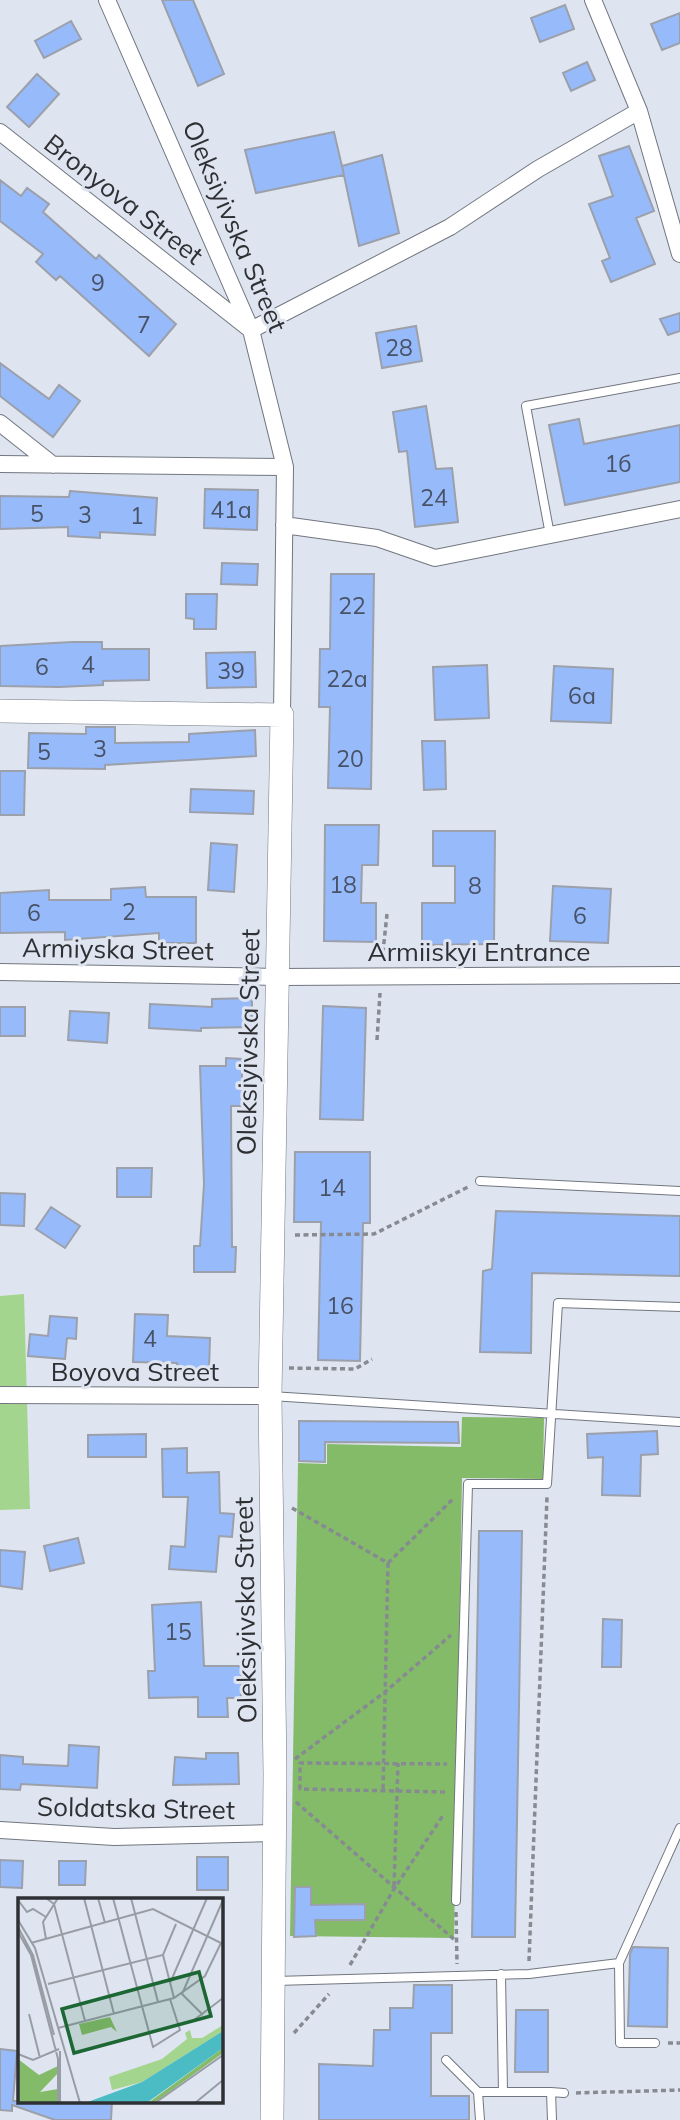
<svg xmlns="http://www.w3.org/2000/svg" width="680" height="2120" font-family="Mulish,sans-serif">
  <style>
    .green { fill: #a4d58e }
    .forest { fill: #84bb69 }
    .building { fill: #97bafb; stroke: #9ba0aa; stroke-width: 2 }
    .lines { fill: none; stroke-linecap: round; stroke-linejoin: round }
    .lane-casing { stroke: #71767f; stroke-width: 10 }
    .street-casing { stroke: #71767f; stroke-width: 18 }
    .secondary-casing { stroke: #71767f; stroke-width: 24 }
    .path { stroke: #868a91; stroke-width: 3.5; stroke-dasharray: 5 3.5; stroke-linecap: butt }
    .lane { stroke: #fff; stroke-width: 8 }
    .street { stroke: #fff; stroke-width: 16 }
    .secondary { stroke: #fff; stroke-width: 23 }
    .labels { text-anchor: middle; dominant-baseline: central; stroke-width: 6; stroke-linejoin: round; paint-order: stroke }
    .number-label { font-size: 23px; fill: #485266 }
    .street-label { font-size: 26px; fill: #2e3034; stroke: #dfe5f0 }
    .inset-road { fill: none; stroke: #989da5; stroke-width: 2 }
    .view { fill: #1d6734; fill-opacity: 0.15; stroke: #1d6734; stroke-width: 3.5 }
    .inset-edge { fill: none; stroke: #2e3034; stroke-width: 3.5 }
  </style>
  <rect width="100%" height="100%" fill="#dfe5f0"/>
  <path class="green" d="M24,1294l6,215 -30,1v-214z"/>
  <path class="forest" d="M462,1417l82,1 -1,61 -81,-1 -8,460 -164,-2 8,-473 29,1v-20l134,3z"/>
  <path class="building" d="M162,0h31l31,74 -26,12z
    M565,5l9,24 -34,13 -9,-24z
    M680,13v30l-18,7 -11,-26z
    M71,21l10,18 -37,19 -9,-17z
    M587,62l8,18 -24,11 -8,-18z
    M37,74l22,20 -30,33 -22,-20z
    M334,132l10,43 -88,18 -11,-43z
    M629,146l25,65 -18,7 19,46 -44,18 -9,-21 8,-3 -21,-54 24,-8 -14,-40z
    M382,155l17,78 -40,13 -17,-80z
    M0,180l21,16 6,-8 22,16 -6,8 53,47 3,-4 77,69 -27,32 -89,-80 -4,4 -20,-18 7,-8 -43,-33z
    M680,313v18l-12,4 -8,-16z
    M416,326l6,35 -40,7 -6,-35z
    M0,363l49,36 10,-14 21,16 -27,36 -53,-41z
    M426,406l10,63 16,-1 6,54 -43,5 -8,-76 -8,1 -6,-40z
    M579,419l5,25 96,-19v57l-115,23 -16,-80z
    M205,489l53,1 -1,40 -53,-2z
    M70,491l87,7 -2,37 -55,-3v6l-32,-2v-9l-68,2v-33l69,1z
    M222,563l36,1 -1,21 -36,-1z
    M331,574h43l-3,215 -43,-1 2,-81h-11l1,-58h10z
    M186,594h31l-1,35h-22v-10l-8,-1z
    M72,642h30v7h47v31l-46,1v4l-44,2 -59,-1v-40z
    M255,652l1,35 -49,1 -1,-35z
    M487,665l2,53 -54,2 -2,-53z
    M554,666l59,3 -2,54 -60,-2z
    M86,727h29v16l74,-1v-8l66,-4 1,26 -151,9v4l-77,-1 1,-35 57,1z
    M422,741h23l1,48 -22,1z
    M0,771h25l-1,44h-24z
    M191,789l63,2 -1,23 -63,-2z
    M325,825h54l-1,40h-16l-1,38h15v39l-52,-1z
    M433,831h62l-1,113 -72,1v-42h33v-37h-22z
    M211,843l26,2 -3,47 -26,-2z
    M553,886l58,3 -3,54 -58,-2z
    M145,887l1,10h50v46h-37v-10l-94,7v-8l-65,1v-40l49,-3v10h62v-11z
    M252,998v29l-51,1v3l-52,-3 1,-24 62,3v-8z
    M323,1006l43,2 -3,112 -43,-1z
    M0,1007h25v29h-25z
    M70,1011l39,2 -2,30 -39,-3z
    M226,1058l16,1v47h-11l1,141h4l-1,25h-41v-26h6l4,-62 -4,-118h26z
    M295,1152h75v71h-7l-3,138 -42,-1 3,-138h-27z
    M117,1168h35l-1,29h-34z
    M0,1193l25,1 -1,32 -24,-1z
    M51,1207l29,19 -15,22 -29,-19z
    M496,1211l184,5v60l-148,-3 -1,80 -51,-1 3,-81 9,-2z
    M135,1314l33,1 -1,21 43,2 -1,32 -32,-1v-6l-44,-1z
    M50,1316l27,2 -1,21 -9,-1 -2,21 -37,-3 2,-22 18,2z
    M299,1421l159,1 1,21 -134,-1v20l-26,-1z
    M657,1431l1,23 -17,1 -1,41 -38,-1 1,-38 -15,1 -1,-24z
    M146,1434v23h-58v-22z
    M187,1448v25l32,-1 1,41 14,1 -2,23 -13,-1 -3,36 -47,-3 2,-23 14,1 3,-50h-25l-1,-48z
    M479,1531h43l-7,406h-43z
    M78,1538l6,25 -34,8 -6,-25z
    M0,1550l25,2 -3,37 -22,-3z
    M201,1602l3,64h37v32h-14l1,19h-30v-20l-49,1 -1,-27h7l-3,-66z
    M603,1619l19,1 -1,47h-19z
    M69,1745l30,2 -2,41 -76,-4 -1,6 -20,-1v-34l23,2v7l45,2z
    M206,1753h32l1,31 -66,1 2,-28 31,2z
    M197,1857h31v33h-31z
    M0,1860l23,1 -1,27 -22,-1z
    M59,1861h27l-1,24h-26z
    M295,1887h16v18l54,-1v16h-50l1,16 -22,1z
    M633,1947l35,1 -1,79 -39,-1 2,-72z
    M414,1985h38v48h-21v63h38v24h-150v-56l54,2 1,-36h16v-22h23z
    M516,2010h32v62h-33z
    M0,2049l17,2 -4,50h99l-1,19h-56l-43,-15v6l-12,-1z"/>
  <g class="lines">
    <g class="lane-casing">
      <path id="lane" d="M550,535l-24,-129 154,-28
        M480,1181l200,10
        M271,1396l409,26
        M456,1901l12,-417h79l11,-181 122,4
        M619,1963l1,80h35
        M275,1981l254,-7 90,-11 61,-135
        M446,2060l32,32 2,28
        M478,2092h25l-2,-118
        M503,2092h48l1,28
        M551,2092l13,1"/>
    </g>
    <g class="street-casing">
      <path id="street" d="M107,0l144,330 34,137 -3,248
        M593,0l46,111 41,143
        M0,132l251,198 199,-103 88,-58 101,-58
        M0,423l53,42
        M0,464l285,3
        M284,525l93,13 58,20 245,-49
        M0,972l278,5 402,-2
        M0,1395l270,1
        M0,1830l114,7 159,-4"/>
    </g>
    <g class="secondary-casing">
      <path id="secondary" d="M0,711l282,4 -12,681 5,378 -3,346"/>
    </g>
    <path class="path" d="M382,961l5,-47
      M377,1040l3,-47
      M295,1235l79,-1 94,-47
      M289,1368l66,1 17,-10
      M292,1508l96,55 -5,227
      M388,1563l66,-65
      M295,1759l90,-67 66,-57
      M445,1792l-145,-3v-26l147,1
      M296,1802l160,139
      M394,1886l4,-123
      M456,1912l1,52
      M529,1961l18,-464
      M350,1965l44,-76 50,-75
      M294,2033l35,-39
      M668,2043h12
      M576,2093l104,-3"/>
    <use href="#lane" class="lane"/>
    <use href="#street" class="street"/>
    <use href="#secondary" class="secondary"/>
  </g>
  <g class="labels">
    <g class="number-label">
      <text x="98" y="282">9</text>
      <text x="144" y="324">7</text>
      <text x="399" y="347">28</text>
      <text x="618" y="463">1б</text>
      <text x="434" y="497">24</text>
      <text x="231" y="509">41а</text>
      <text x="37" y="513">5</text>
      <text x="85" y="514">3</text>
      <text x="137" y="515">1</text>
      <text x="352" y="605">22</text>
      <text x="88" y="664">4</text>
      <text x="42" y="666">6</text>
      <text x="231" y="670">39</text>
      <text x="347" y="678">22а</text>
      <text x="582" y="695">6а</text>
      <text x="100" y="748">3</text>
      <text x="44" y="751">5</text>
      <text x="350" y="758">20</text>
      <text x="343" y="884">18</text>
      <text x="475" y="885">8</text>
      <text x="129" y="911">2</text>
      <text x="34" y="912">6</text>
      <text x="580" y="915">6</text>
      <text x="332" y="1187">14</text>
      <text x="340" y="1305">16</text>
      <text x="150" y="1338">4</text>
      <text x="178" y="1631">15</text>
    </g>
    <g class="street-label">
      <text transform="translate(124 199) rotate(38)">Bronyova Street</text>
      <text transform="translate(235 226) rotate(67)">Oleksiyivska Street</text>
      <text transform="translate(118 949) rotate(1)">Armiyska Street</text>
      <text x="479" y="951">Armiiskyi Entrance</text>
      <text transform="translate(248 1042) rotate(-89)">Oleksiyivska Street</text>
      <text x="135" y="1371">Boyova Street</text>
      <text transform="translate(245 1610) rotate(-91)">Oleksiyivska Street</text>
      <text transform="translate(136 1808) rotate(1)">Soldatska Street</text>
    </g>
  </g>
  <g transform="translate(18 1898)">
    <rect width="205" height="205" fill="#dfe5f0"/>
    <path d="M205,127v6l-81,51 -30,8 -3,-13 53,-18 25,-20 -2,-6 5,-3 2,8h10z" fill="#a4d58e"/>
    <path d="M92,119l7,15 -6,-5 -29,8 -3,-11zM205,150v5l-69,50h-6zM0,161l21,16 19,-9 1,6 -19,20 18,-3 -1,14h-39z" fill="#84bb69"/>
    <path d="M205,133v17l-75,54 -63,1 57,-21z" fill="#4cbcc4"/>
    <path class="inset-road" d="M28,0l8,6 31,117M66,0l30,116M80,0l7,25M95,0l40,149 27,-17 -10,-31M113,0l27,104M0,2l9,12 6,-3 13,8M0,22l17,28 45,155M0,29l15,28 21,80M0,34l13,23 27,104v44M28,41l-3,-17 15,-24M13,45l122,-34 68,34 -16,33 -31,22 -116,30M145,57l11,43M152,85l37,-85M30,86l115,-29 13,-31M11,116l11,44M185,117l-21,-21 41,-94M176,122l29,-22M0,156l15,6 26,-11M42,205v-52M137,205l68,-48M177,205l28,-23"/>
    <path class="view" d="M181,74l12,44 -137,37 -12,-44z"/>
    <rect width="205" height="205" class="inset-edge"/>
  </g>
</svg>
